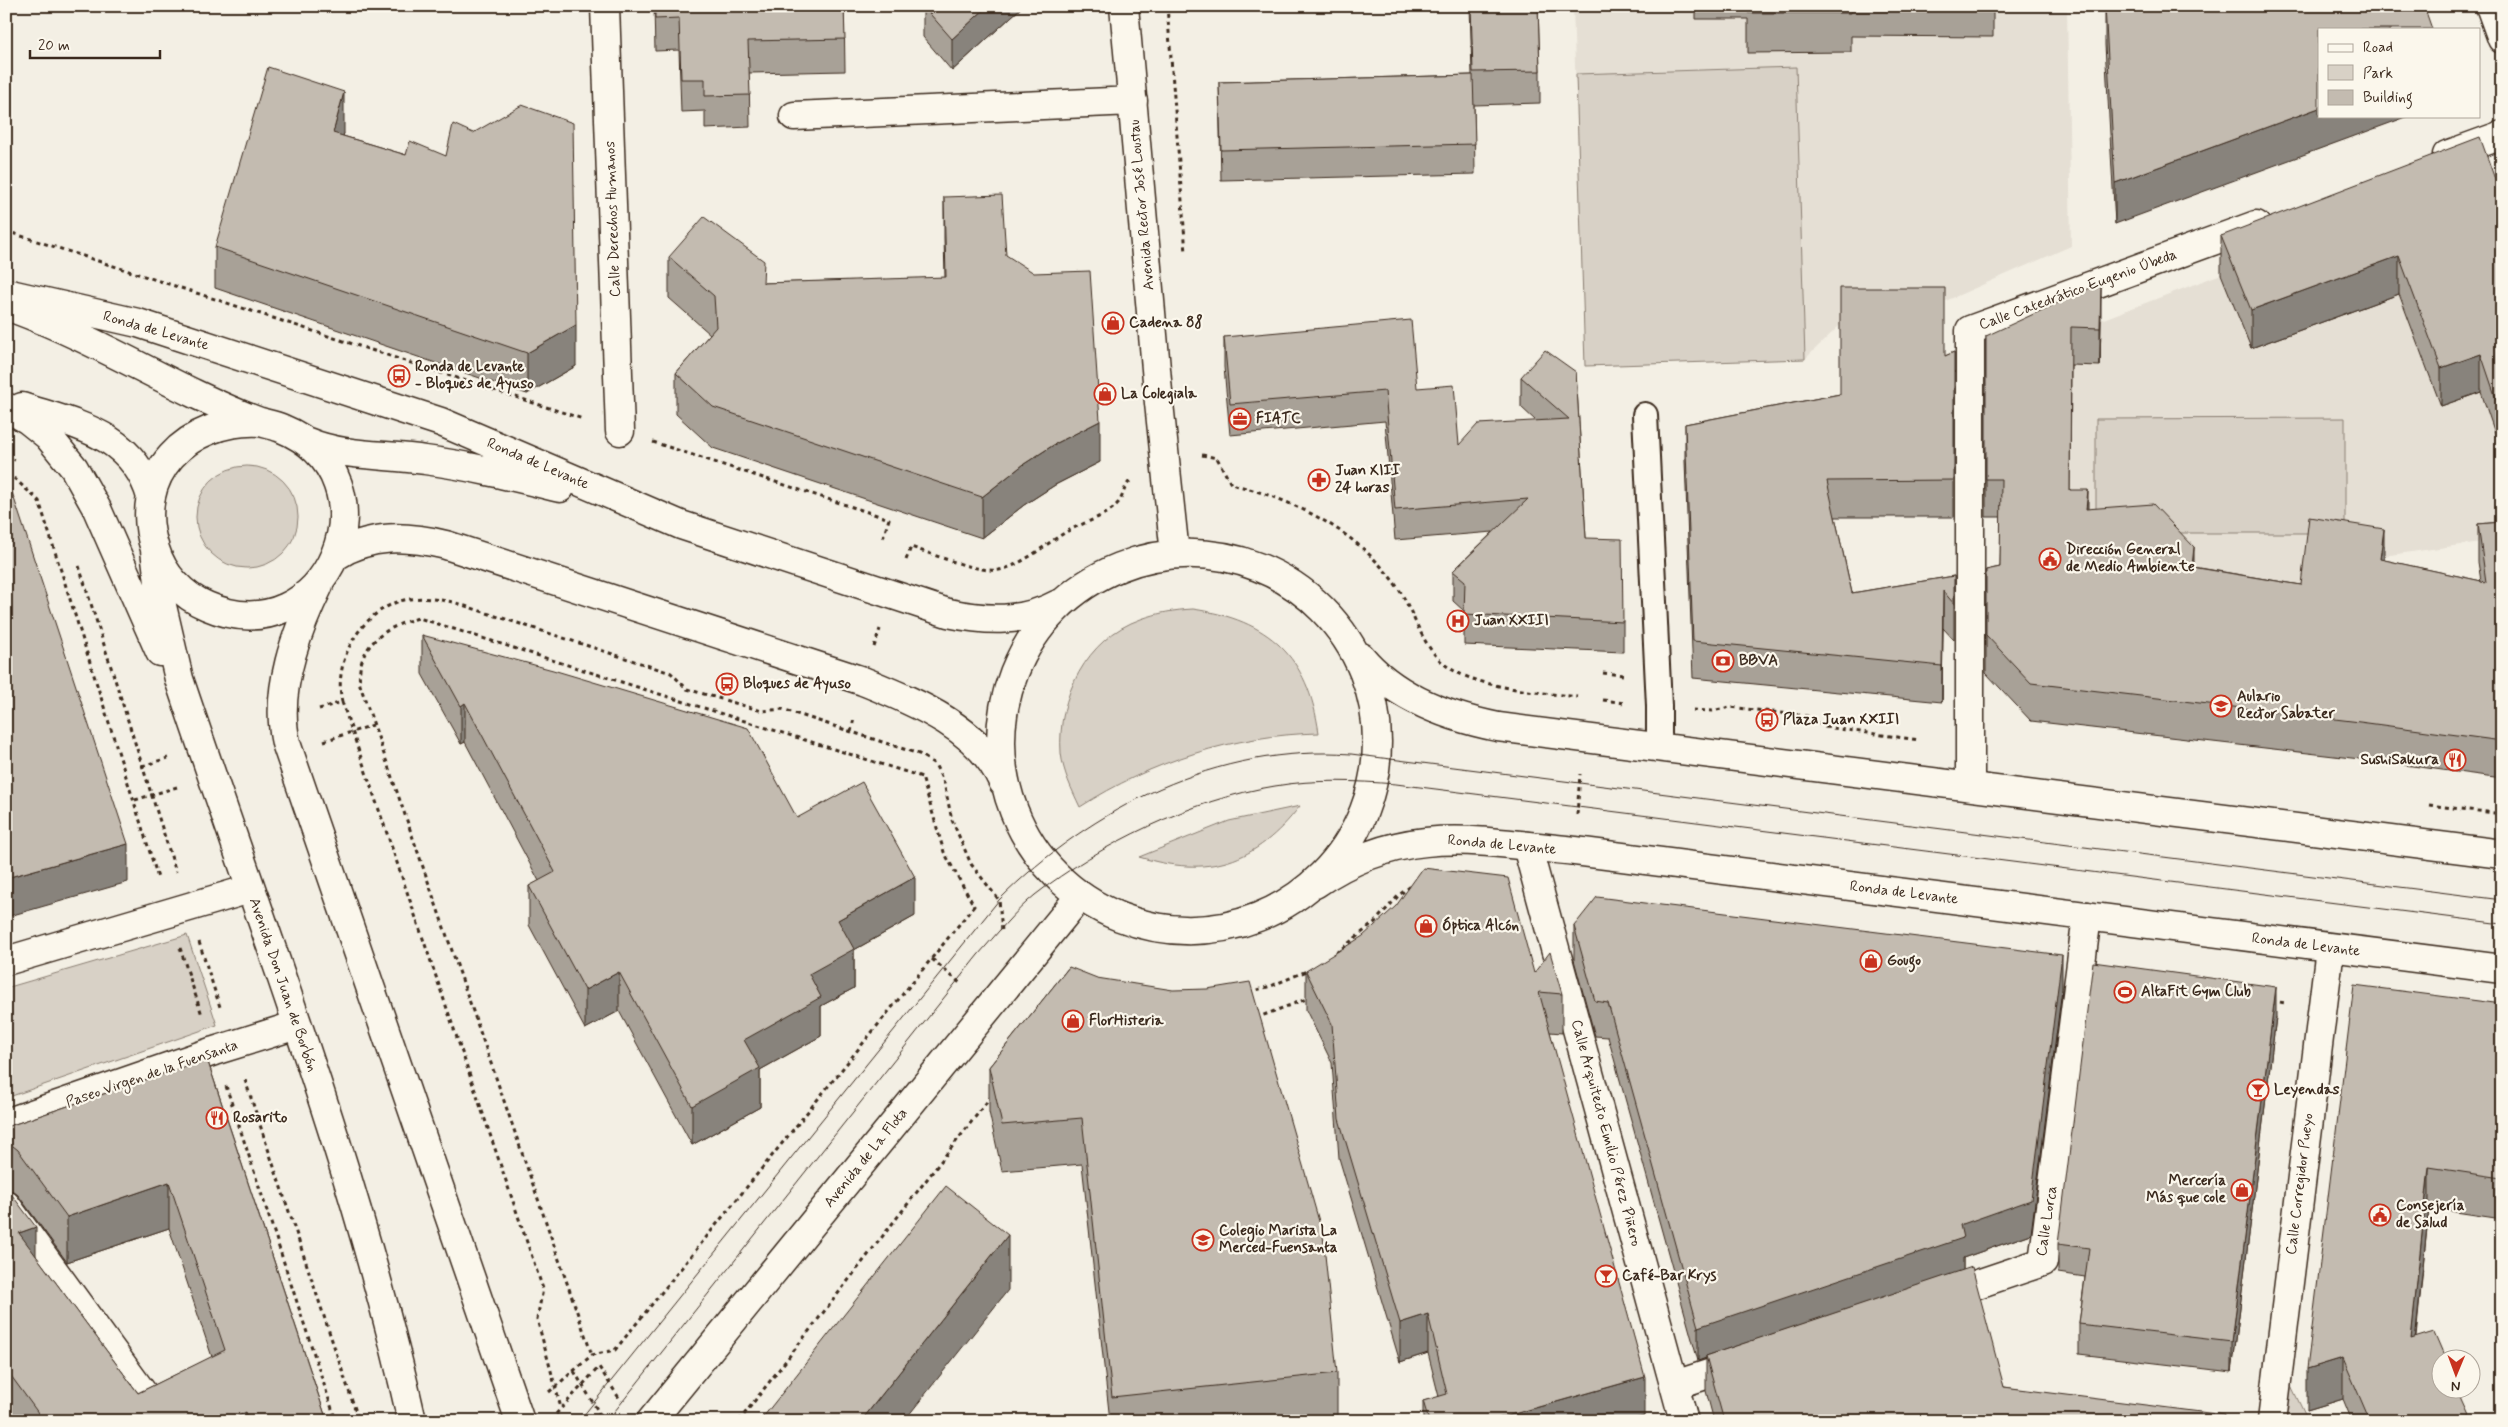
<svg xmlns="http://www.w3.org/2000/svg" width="2508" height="1427" font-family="Mynerve,sans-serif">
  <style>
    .built { fill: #e5dfd4 }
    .green { fill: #d8d1c6; stroke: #8a7e72 }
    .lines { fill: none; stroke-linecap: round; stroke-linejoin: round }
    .lane-casing { stroke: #3b2a1e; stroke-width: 28 }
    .street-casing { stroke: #3b2a1e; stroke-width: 31 }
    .primary-casing { stroke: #3b2a1e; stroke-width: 31 }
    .path { stroke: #3b2a1e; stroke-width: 3; stroke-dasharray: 4 4; stroke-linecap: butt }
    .lane { stroke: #fbf7ec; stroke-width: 24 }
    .street { stroke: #fbf7ec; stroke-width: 28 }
    .primary { stroke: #fbf7ec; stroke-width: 28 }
    .tram { stroke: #3b2a1e; stroke-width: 1 }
    .wall { fill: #a8a197; stroke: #3b2a1e; fill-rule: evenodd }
    .shaded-wall { fill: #88837b; stroke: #3b2a1e }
    .building { fill: #c3bbb0; stroke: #3b2a1e }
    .labels { text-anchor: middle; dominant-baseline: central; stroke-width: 4.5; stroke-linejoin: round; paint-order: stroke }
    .street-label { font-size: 15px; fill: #3b2a1e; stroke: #fbf7ec }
    .poi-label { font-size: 15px; font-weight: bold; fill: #3b2a1e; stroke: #fbf7ec; text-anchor: start }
  </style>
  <rect width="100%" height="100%" fill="#f3efe4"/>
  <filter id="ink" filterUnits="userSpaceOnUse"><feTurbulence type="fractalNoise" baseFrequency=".02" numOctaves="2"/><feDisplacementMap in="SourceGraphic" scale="10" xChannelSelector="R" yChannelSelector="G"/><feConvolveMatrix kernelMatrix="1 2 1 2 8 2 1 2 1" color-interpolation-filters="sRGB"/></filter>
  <g filter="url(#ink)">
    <path class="built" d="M1573,6h494l4,240 -155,68 -76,11 -35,34 -220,7z
      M2480,175l22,62v302l-119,17 -90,131 -223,-159 1,-163 30,-45z"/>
    <path class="green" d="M1796,67l9,292 -220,7 -9,-292z
      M2345,418v115h-249v-114z
      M196 517a51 51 0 1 1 102 0a51 51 0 1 1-102 0Z
      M1193,609c76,11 115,47 126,124 -86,2 -167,28 -239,74 -8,-17 -17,-35 -19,-54 -4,-55 25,-115 80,-134 17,-6 33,-9 52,-10z
      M1300,806c-45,58 -91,72 -161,51l90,-36z
      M187,935l30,90 -211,73v-110z
      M2278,1358l30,63h-36z"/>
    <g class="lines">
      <g class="lane-casing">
        <path id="lane" d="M1645,415l14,291v41"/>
      </g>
      <g class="street-casing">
        <path id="street" d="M605,6l15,425
          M1124,6l35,397 16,151
          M2490,6l12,33
          M794,116l339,-15
          M2447,155l55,-20
          M1970,786v-456l286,-105
          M1527,846l157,575
          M6,961l244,-72
          M6,1123l208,-72 83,-26
          M6,1205l144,198
          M1942,1296l101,-34 44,-346
          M1675,1385l67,-22
          M2272,1421l58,-473"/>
      </g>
      <g class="primary-casing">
        <path id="primary" d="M6,293l132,30 303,99 240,103 267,88c38,8 75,10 110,-9
          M15,309c62,23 120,56 180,85 21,10 43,20 65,28 7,2 14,3 21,6 122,50 46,230 -74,178 -24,-10 -44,-31 -52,-57 -25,-74 33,-131 106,-127
          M6,407l22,13 20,16 26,32 23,41 63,143
          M22,407c55,18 111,27 129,90
          M308,442c35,15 79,12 117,18 46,6 90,17 135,28
          M155,550l7,56 17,73c82,245 177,489 233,742
          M1001 742a188 188 0 1 1 376 0a188 188 0 1 1-376 0Z
          M336,556c34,-23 72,-20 110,-11l417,136c51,21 116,46 140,101
          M319,585c-23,47 -45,106 -33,158l234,678
          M1361,657c34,41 87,60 137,70l1004,127
          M1315,884c88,-61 161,-43 260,-33l927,118
          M651,1421l429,-525"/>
      </g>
      <path class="path" d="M1167,6l19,247
        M6,231l577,188
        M653,442l236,77 -7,22
        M1202,455l15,3 14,26c65,16 131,49 169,107 14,23 22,54 43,72 28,25 97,29 134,34
        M6,457l9,3
        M6,476l9,3 24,22 119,377
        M906,560l5,-13c21,7 68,26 88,23 25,-5 47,-27 69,-39 16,-9 38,-14 50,-28 6,-7 5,-16 13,-23
        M79,566l97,306
        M874,647l6,-18
        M1603,673l20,2
        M1603,700l22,3
        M342,702l201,587 -6,30 24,89
        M319,709l23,-7c-9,-42 18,-88 58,-101 18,-5 35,-2 53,1l218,71 16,16 75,22 20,-2 137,45 16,10 9,19 8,37 19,44 28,36 3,31
        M1693,710l19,1 18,-4 77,9 18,11 94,13
        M851,732l3,-14
        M324,741l49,-16
        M142,766l26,-8
        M135,800l42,-13
        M2429,805l73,9
        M1577,815l3,-41
        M199,942l22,68
        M180,948l22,67
        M1336,953l38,-30 25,-28 12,-9
        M932,959l29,25
        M1249,992l22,-6 38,-16
        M2272,1001l14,2
        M1256,1018l53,-20
        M245,1080l114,341
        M226,1086l110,335
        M574,1371l30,50
        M549,1392l43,-37 23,-5 359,-444 -30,-54 -22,-75 -503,-159c-34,8 -64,29 -59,67l232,670
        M556,1414l43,-47 22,34
        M739,1421l251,-323"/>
      <use href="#lane" class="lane"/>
      <use href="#street" class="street"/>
      <use href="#primary" class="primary"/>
      <path class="tram" d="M579,1421l420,-521c93,-93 219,-156 352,-146l1151,146
        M607,1421l371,-466c18,-20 35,-42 57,-60 65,-51 158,-96 240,-109 40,-7 80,-5 121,-2l1106,140"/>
    </g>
    <path class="wall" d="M654,6h190l1,65 -96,2 1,54 -45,2v-18l-24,1 -2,-62 -24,1z
      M923,6h100l-71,65 -29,-34z
      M1470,6h68l2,65v32l-66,2 1,69 -254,6 -2,-98 253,-7z
      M1696,6h297v31l-142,-1v16l-103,1v-34h-52z
      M2105,6h319l-309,218 -10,-179z
      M344,133l-1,3 63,19 40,1 27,-23 103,233 -49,28 -312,-106v-41z
      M944,197l62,58 94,207 -45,23 -31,20 -42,33 -269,-90 -37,-34v-41l34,-39 -41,-36v-41l95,26 181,-5 -1,-40z
      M2502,199v255l-21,-62 -40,14 -42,-112 -148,54 -30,-74v-38z
      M2101,320l-1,46 -29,-1 -1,125 18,19 106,58 107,18 83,-25 97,21 -3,-19v-38l24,-2v256l-142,-19 -329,-38 -45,-48v-103l14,-3 1,-50h-15v-181z
      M1224,337l193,51 42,57 77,-24 -15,-14v-30l55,-5 10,166 37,84v30l-159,-7v-34l-11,-10v-30l40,-39 -98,8 -10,-119 -155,14 -6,-68z
      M1954,352v165h-119l17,76 102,-17v64l-11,-12 -1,74 -249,-24 -8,-217v-37l155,-30 105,-38z
      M422,635l375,183 118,98 -61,34v38l-33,18v30l-61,34v37l-68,38 -73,-134 -34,18 -56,-104v-39l10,-5 -74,-139 -4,2 -39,-70z
      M1574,926l488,63 -31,245 -68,24v12l41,117 220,34h-510l-8,-30v-33l-8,3 -90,-324 -13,-1 -21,-76z
      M1069,967l268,406v46l-15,2h-212l-28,-257 -80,7 -13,-59v-45z
      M1306,971l228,2 28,21v39l-12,-1 95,384 -18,5h-204v-20l16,-4 -11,-44 -28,9 -61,-204 -7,-95 -26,-53z
      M2502,1004v215l-73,-11 -13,129 56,84h-120l-9,-22 -36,11z
      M2276,1017l-44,355 -153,-18v-30l6,-47 -27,-4v-29z
      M207,1059l120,362h-316l-5,-7v-287zM9,1190l4,1 5,4 49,67 102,-34 43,129 -74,36 -102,-137z"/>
    <path class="shaded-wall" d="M988,6h35l-71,65v-32z
      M344,92v41l-11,41v-41z
      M2319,108v8h90l-294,108v-41z
      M2399,256v38l-148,54v-38z
      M2101,283v37l-1,46v-38z
      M576,325v41l-49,28v-41z
      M2481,354v38l-40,14v-38z
      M1100,421v41l-45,23 -31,20 -42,33v-41l42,-33 31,-20z
      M2088,490v38l-2,-19z
      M2384,529v38l-4,-8z
      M2194,547v38l-2,-18z
      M1943,591v37l-1,74v-36z
      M465,703v39l-4,2v-38z
      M128,844v38l-122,35v-39z
      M915,877v39l-61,34v38l-33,18v30l-61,34v37l-68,38v-39l52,-66 65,-66 29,-54z
      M2062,955v34l-31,245 -68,24v14l-257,84v2l-8,3v-34l262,-102z
      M619,972v39l-34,18v-39z
      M2276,987v30l-44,355v-30z
      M2429,1167v41l-18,172v-41z
      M169,1182v46l-102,34v-45z
      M36,1227v45l-17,-39z
      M1008,1235v55l-104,131h-43z
      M1428,1314v39l-28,9v-39z
      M2343,1358v41l-36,11v-41z
      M1645,1377v39l-18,5h-138z
      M246,1412v9h-17z"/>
    <path class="building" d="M655,6h189l1,33 -97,2 2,54 -45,1v-17h-24l-2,-61 -24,1z
      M923,6h65l-36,33z
      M1471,6h67l2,65 -67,1z
      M1748,6h103v7h-103z
      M2105,6h319l8,23h-113v79l-204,75z
      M268,67l76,25 -11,41 73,22 4,-14 36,15 7,-32 20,9 49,-28 51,18 3,202 -49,28 -312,-106z
      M1473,75l2,69 -254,6 -2,-68z
      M2480,137l22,62v217l-21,-62 -40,14 -42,-112 -148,54 -30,-74z
      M1002,195l4,60 28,18 56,-2 10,150 -45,23 -31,20 -42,33 -269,-90 -37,-34 40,-46 -2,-31 -45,-39 35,-40 60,44 -1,22 183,-6 -2,-80z
      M2101,283l-1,45 -29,-1 -1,163h18l-2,19 67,-5 41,43 -2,20 109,18 8,-68 75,12 -4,30 106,23 -8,-58 24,-2v219l-142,-19 -329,-39 -45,-48v-65l14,-3 1,-88h-15v-143z
      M1840,288h105v68l9,-4v128l-127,1 25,112 102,-17v28l-11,-13 -1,75 -249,-25 -8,-217 155,-30z
      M1411,320l6,68 37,-3 5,60 19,-21 91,-5 -48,-42 24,-27 31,22 10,166 36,1 1,83 -159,-8 1,-33 -12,-10 75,-72 -133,11 -10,-119 -155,13 -6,-67z
      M6,474l122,370 -122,34z
      M422,635l131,35 195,58 49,90 65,-36 53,95 -77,43 16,29 -45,25 12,23 -77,43 16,28 -68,38 -73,-134 -34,18 -56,-104 26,-14 -90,-169 -4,3z
      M1423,868l85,10 26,95 16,-21 12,42 -23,-2 106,385 -156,44h-60l-6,-20 24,-7 -19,-80 -28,9 -61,-204 -7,-95 -26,-53 57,-35 33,-30z
      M1597,897l465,58 -31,245 -71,25 3,13 -265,89 -90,-324 -13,-2 -21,-75z
      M2093,962l183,25 -44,355 -153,-18 10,-76 -31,-4z
      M1069,967l28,11 76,12 34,-1 43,-7 73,253 14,138 -225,24 -30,-279 -80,7 -13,-58z
      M2354,985l148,19v174l-73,-11 -18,172 23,-7 12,28h-6v30h18l14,31h-102l-27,-63 -36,11z
      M207,1059l120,362h-78l-3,-9 -17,9h-185l-38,-52v-182l30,40 -17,6 119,160 87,-43 -56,-168 -102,35 -49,-67 -5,-4 -7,-1v-18z
      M946,1186l62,49 -147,186h-101z
      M1972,1267l32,120 220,28 -1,6h-499l-18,-65z"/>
  </g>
  <defs>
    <g id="shop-ring" transform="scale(1.125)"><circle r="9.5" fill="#fbf7ec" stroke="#c8321e" stroke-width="1.5"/><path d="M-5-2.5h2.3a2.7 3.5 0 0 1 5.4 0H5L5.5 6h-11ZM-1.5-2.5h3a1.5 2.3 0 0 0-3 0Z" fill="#c8321e"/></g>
    <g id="bus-ring" transform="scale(1.125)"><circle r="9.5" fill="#fbf7ec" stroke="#c8321e" stroke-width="1.5"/><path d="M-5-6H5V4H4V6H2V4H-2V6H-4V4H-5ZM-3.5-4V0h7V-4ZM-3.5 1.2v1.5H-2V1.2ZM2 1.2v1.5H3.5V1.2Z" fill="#c8321e"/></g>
    <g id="office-ring" transform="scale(1.125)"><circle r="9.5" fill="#fbf7ec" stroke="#c8321e" stroke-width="1.5"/><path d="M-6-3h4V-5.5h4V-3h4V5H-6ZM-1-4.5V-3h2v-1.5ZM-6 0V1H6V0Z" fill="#c8321e"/></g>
    <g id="pharmacy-ring" transform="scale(1.125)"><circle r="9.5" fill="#fbf7ec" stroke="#c8321e" stroke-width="1.5"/><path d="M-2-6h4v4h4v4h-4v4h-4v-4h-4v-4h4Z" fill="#c8321e"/></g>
    <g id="civic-ring" transform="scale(1.125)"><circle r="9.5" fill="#fbf7ec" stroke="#c8321e" stroke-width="1.5"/><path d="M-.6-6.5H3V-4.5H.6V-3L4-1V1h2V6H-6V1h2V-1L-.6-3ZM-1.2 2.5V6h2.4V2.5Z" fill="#c8321e"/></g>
    <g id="hospital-ring" transform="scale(1.125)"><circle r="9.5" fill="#fbf7ec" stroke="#c8321e" stroke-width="1.5"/><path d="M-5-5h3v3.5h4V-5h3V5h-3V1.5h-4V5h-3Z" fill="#c8321e"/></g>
    <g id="bank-ring" transform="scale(1.125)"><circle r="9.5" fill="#fbf7ec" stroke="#c8321e" stroke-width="1.5"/><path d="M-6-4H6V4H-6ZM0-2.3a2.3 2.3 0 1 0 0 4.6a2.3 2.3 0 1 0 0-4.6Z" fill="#c8321e"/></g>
    <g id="university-ring" transform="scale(1.125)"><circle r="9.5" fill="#fbf7ec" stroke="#c8321e" stroke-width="1.5"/><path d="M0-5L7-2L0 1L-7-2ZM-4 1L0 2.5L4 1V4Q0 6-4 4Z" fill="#c8321e"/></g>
    <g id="restaurant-ring" transform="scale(1.125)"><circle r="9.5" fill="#fbf7ec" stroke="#c8321e" stroke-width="1.5"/><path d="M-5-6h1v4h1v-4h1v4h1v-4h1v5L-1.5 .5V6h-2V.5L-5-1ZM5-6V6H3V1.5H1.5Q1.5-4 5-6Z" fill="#c8321e"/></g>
    <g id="stadium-ring" transform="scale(1.125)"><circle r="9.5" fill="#fbf7ec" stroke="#c8321e" stroke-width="1.5"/><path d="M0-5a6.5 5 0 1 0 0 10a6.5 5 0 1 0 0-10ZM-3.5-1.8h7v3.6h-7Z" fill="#c8321e"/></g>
    <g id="bar-ring" transform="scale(1.125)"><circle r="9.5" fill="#fbf7ec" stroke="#c8321e" stroke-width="1.5"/><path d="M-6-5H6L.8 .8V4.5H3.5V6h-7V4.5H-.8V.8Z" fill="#c8321e"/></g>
    <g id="school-ring" transform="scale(1.125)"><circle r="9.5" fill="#fbf7ec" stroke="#c8321e" stroke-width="1.5"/><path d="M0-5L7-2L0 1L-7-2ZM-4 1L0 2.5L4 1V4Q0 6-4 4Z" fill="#c8321e"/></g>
  </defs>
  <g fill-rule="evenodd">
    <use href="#shop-ring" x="1113" y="323"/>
    <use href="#bus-ring" x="399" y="376"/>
    <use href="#shop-ring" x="1105" y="394"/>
    <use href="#office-ring" x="1240" y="419"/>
    <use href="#pharmacy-ring" x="1319" y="480"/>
    <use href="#civic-ring" x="2050" y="559"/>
    <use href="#hospital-ring" x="1458" y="621"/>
    <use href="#bank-ring" x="1723" y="661"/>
    <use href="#bus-ring" x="727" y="684"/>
    <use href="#university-ring" x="2221" y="706"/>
    <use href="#bus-ring" x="1767" y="720"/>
    <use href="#restaurant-ring" x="2455" y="760"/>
    <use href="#shop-ring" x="1426" y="926"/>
    <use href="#shop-ring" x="1871" y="961"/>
    <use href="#stadium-ring" x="2125" y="992"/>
    <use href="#shop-ring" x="1073" y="1021"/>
    <use href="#bar-ring" x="2258" y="1090"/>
    <use href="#restaurant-ring" x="217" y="1118"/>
    <use href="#shop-ring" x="2242" y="1190"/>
    <use href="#civic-ring" x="2380" y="1215"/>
    <use href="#school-ring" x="1203" y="1240"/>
    <use href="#bar-ring" x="1606" y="1276"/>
  </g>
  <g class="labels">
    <g class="street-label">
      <text transform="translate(1142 205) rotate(-95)">Avenida Rector José Loustau</text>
      <text transform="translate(613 219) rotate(-92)">Calle Derechos Humanos</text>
      <text transform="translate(2078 290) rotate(-20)">Calle Catedrático Eugenio Úbeda</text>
      <text transform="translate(156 331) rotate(16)">Ronda de Levante</text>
      <text transform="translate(538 464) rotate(23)">Ronda de Levante</text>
      <text transform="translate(1502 845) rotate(5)">Ronda de Levante</text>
      <text transform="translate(1904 893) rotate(7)">Ronda de Levante</text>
      <text transform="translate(2306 945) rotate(7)">Ronda de Levante</text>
      <text transform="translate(283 985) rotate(71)">Avenida Don Juan de Borbón</text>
      <text transform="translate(152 1074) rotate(-19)">Paseo Virgen de la Fuensanta</text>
      <text transform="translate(1606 1133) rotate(75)">Calle Arquitecto Emilio Pérez Piñero</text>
      <text transform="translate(866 1158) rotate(-51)">Avenida de La Flota</text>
      <text transform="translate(2300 1184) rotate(-83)">Calle Corregidor Pueyo</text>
      <text transform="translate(2047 1221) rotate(-81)">Calle Lorca</text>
    </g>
    <g class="poi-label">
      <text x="1129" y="323">Cadena 88</text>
      <text x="415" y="367">Ronda de Levante<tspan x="415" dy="17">- Bloques de Ayuso</tspan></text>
      <text x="1121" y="394">La Colegiala</text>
      <text x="1256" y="419">FIATC</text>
      <text x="1335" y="471">Juan XIII<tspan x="1335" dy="17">24 horas</tspan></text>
      <text x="2066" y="550">Dirección General<tspan x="2066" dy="17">de Medio Ambiente</tspan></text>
      <text x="1474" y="621">Juan XXIII</text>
      <text x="1739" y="661">BBVA</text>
      <text x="743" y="684">Bloques de Ayuso</text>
      <text x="2237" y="697">Aulario<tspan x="2237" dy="17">Rector Sabater</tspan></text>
      <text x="1783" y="720">Plaza Juan XXIII</text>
      <text x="2439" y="760" text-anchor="end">SushiSakura</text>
      <text x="1442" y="926">Óptica Alcón</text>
      <text x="1887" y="961">Gougo</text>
      <text x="2141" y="992">AltaFit Gym Club</text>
      <text x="1089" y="1021">FlorHisteria</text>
      <text x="2274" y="1090">Leyendas</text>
      <text x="233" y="1118">Rosarito</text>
      <text x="2226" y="1181" text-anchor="end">Mercería<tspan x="2226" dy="17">Más que cole</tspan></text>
      <text x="2396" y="1206">Consejería<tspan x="2396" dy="17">de Salud</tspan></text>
      <text x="1219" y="1231">Colegio Marista La<tspan x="1219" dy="17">Merced-Fuensanta</tspan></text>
      <text x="1622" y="1276">Café-Bar Krys</text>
    </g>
  </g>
  <rect width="2508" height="1427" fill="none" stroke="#fbf7ec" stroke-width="25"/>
  <rect x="12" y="12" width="2483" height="1402" fill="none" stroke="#3b2a1e" stroke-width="2" filter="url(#ink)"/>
  <rect x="2318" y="28" width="162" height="90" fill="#fbf7ec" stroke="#aea59a"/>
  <rect x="2328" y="44" width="25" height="8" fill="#fbf7ec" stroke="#aea59a"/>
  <text x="2363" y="52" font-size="15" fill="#3b2a1e">Road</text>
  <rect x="2328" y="65" width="25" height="15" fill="#d8d1c6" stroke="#aea59a"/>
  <text x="2363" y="78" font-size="15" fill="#3b2a1e">Park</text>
  <rect x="2328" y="90" width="25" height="15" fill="#c3bbb0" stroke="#aea59a"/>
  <text x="2363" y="102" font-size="15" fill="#3b2a1e">Building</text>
  <g transform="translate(2456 1374) rotate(181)"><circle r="24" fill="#fbf7ec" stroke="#aea59a"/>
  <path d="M0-4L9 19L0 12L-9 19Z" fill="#c8321e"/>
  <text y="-8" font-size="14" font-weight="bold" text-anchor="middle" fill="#3b2a1e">N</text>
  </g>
  <path d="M30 50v8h130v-8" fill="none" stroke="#3b2a1e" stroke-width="2.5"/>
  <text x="38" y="50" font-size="15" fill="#3b2a1e" stroke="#fbf7ec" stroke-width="4" paint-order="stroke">20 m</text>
</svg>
